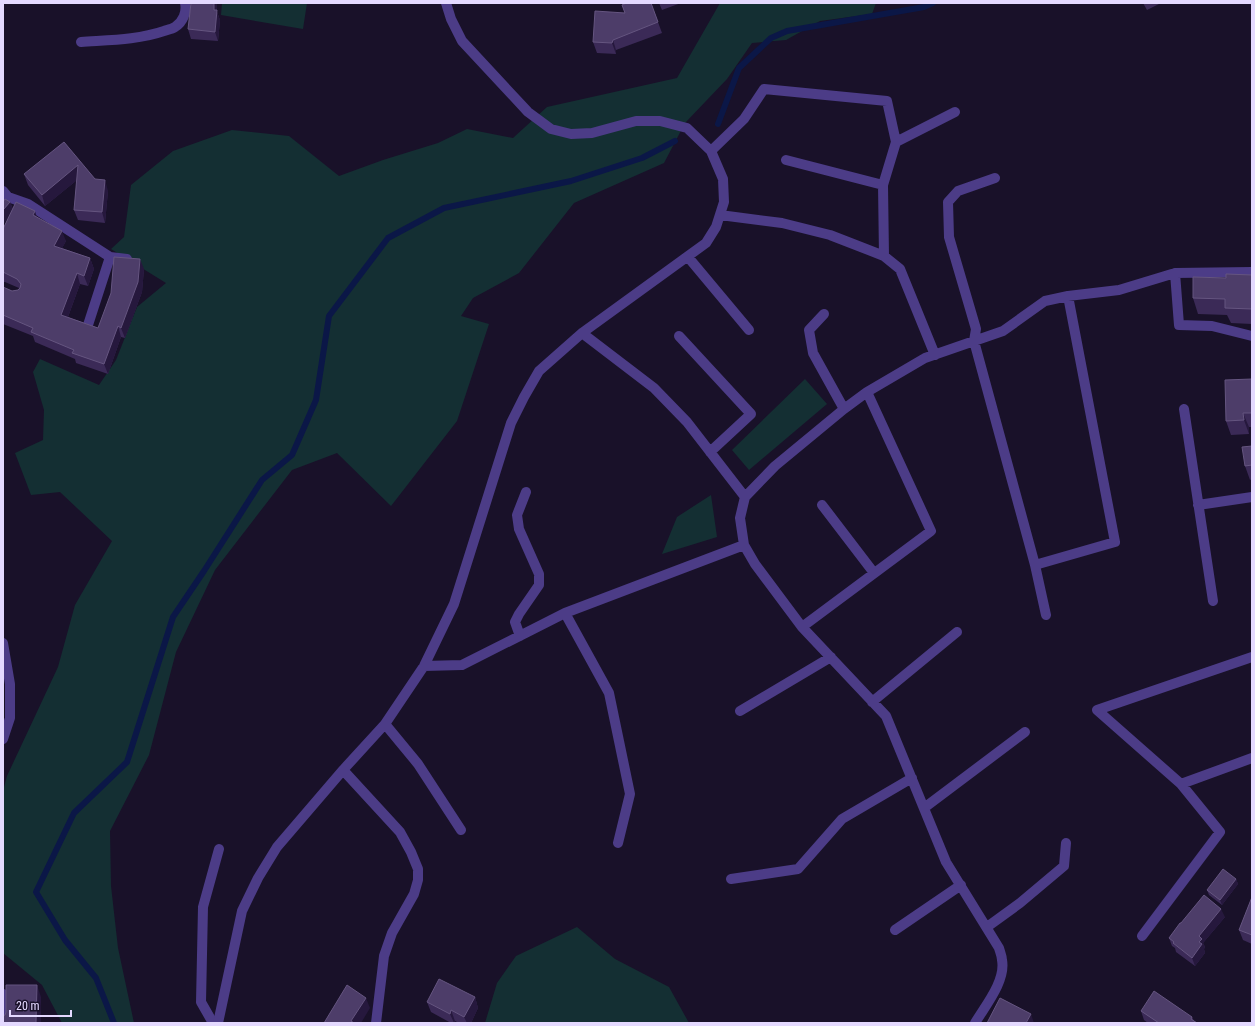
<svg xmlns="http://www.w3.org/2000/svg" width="1255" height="1026" font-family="'Roboto Condensed',sans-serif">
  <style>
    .green { fill: #142f33 }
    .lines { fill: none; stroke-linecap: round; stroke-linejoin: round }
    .stream { stroke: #0b1747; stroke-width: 6 }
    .lane { stroke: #4c3c87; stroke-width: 10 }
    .street { stroke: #4c3c87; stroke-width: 10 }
    .wall { fill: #3b2a57 }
    .shaded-wall { fill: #26183d }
    .building { fill: #4d3d69; stroke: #655580 }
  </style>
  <rect width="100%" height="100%" fill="#191129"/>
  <path class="green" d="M222,3h85l-4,26 -82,-14z
    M720,3h156l-4,11 -52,7 -34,19 -34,3 -25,36 -42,44 -21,40 -90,40 -55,70 -46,25 -12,18 28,8 -32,97 -66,85 -54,-53 -45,17 -77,100 -39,82 -27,103 -39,76 1,55 7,62 16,75h-72l-20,-38 -39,-32v-162l4,-15 51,-109 17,-62 37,-64 -52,-49 -29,3 -16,-42 28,-13 1,-30 -11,-38 7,-13 59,26 17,-25 21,-53 29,-24 -55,-34 13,-12 7,-52 42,-34 59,-21 57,6 50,40 44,-16 55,-17 29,-14 46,9 34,-31 130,-29z
    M805,379l22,25 -78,66 -17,-20z
    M711,495l6,42 -55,17 15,-37z
    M577,927l38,32 54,28 20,36h-204l12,-40 19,-27z"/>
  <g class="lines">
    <path class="stream" d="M718,124l21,-56 32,-30 16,-7 137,-24 9,-4
      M114,1023l-18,-45 -31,-38 -29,-48 38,-79 53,-51 46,-145 31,-46 58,-91 30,-25 24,-55 13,-84 59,-78 56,-30 127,-27 71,-23 33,-17"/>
    <path class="lane" d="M213,1023l-12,-21 2,-95 16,-58"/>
    <path class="street" d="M81,42c28,-2 57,-2 83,-11 3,-1 8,-2 11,-4 8,-5 12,-15 10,-24
      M896,142l59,-30
      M711,151l33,-32 20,-30 123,12 9,41 -13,43 1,71
      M786,160l97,25
      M995,178l-37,13 -10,11 1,35 27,92 -2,12 61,224 11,50
      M3,191l5,6 20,7 82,53 17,2
      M720,215l62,8 48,12 54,21 16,13 35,86
      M688,257l61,73
      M1175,273l4,52 33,1 40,10
      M824,314l-15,16 4,23 31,56
      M88,325l22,-68
      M582,333l72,55 33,34 58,75
      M679,336l72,78 -41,38
      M1184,409l29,192
      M822,505l52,68
      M1198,505l54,-8
      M1035,565l80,-23 -47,-246
      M565,613l44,80 21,101 -12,49
      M802,627l129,-96 -64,-139
      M520,636l-5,-14 4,-8 20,-29v-11l-20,-45 -2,-14 9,-23
      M3,643l7,41v34l-7,21
      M1252,657l-155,53 84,74 71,-26
      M424,666l38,-1 103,-52 179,-68
      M872,702l85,-70
      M740,711l91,-54
      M385,724l33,40 43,66
      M343,770l57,62 11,20 7,17v11l-4,14 -22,39 -8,23 -8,67
      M924,808l101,-76
      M731,879l67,-10 44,-50 70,-41
      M987,927l33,-24 44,-37 2,-23
      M895,930l66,-45
      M1142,936l78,-104 -39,-48
      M3,994l1,29
      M218,1023l24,-112 16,-33 19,-31 66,-77 42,-46 39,-58 30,-62 57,-181 13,-26 15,-26 43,-38 124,-90 10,-16 8,-25 -1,-23 -12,-28 -24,-23 -27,-7h-24l-44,12 -21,1 -20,-5 -23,-17 -66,-71 -11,-22 -5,-16
      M975,1023c10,-17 31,-42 27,-63 0,-4 -2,-8 -3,-12l-53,-86 -60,-146 -84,-89 -47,-63 -11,-19 -4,-27 5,-21 30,-31 69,-57 23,-17 58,-34 78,-27 42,-30 23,-5 51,-6 56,-17 77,-1"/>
  </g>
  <path class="wall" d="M217,3v9l3,8 -2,21 -27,-2 -3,-10z
    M651,3l11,30 -46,17v4l-19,-1 -4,-11 32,-29z
    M659,3h22l-19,7z
    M1143,3h18l-14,7z
    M24,174l71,5 13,12 -3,32 -27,-3 -4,-10 3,-30 -32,26 -17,-21z
    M3,202h7l3,7 24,8 29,24 -4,7 28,10 4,11 -6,17 -8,-2 -12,33 30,11 46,-59 -2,23 -17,46 -4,-1 -13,37 -32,-11 -1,-4 -40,-17 -2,-6 -30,-12v-37l9,4 6,-1 1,-2 -14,-6h-2v-53l5,-11 -5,6z
    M1252,275v49l-21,-1 -4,-8 -29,-1 -5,-16 33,-20z
    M1252,379v48h-3v7l-18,1 -5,-14z
    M1252,446v33l-2,1 -5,-14z
    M1236,879l2,5 -16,21 -13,-10 -2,-5z
    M1252,897v47l-9,-4 -4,-10z
    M1225,917l-22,26 2,4 -1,2 1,4 -10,13 -19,-14 -1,-4 -3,-2 -3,-8 12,-15z
    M475,997l3,11 -7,15h-12l-4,-2 -1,2h-3l-20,-11 -4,-10z
    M1141,1011l51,6 2,4 3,2h-49l-4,-3z"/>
  <path class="shaded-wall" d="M214,3h3v9l3,8 -2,21 -3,-9z
    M613,40l3,10v4l-4,-11z
    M78,165l4,11 -37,30 -3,-11z
    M105,180l3,11 -3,32 -3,-11z
    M10,202l4,10 -11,12v-14z
    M35,211l3,10 -5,-6z
    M62,231l4,10 -8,15 -4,-10z
    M90,258l4,11 -6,17 -4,-10z
    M140,259l4,10 -2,23 -17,46 -4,-10z
    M77,273l3,11 -15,41 -4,-10z
    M118,326l3,11 -13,37 -4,-10z
    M1243,413l6,14v7l-5,-14z
    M1236,879l2,5 -16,21 -2,-5z
    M1221,909l4,8 -22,26 2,4 -1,2 1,4 -10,13 -3,-8 7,-16v-6z
    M37,985l4,12v26h-5z
    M475,997l3,11 -7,15h-4l-3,-6z
    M366,998l4,10 -9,15h-9l-1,-2z
    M451,1010l4,11 -1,2 -4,-9z
    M1031,1014l3,9h-8z"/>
  <path class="building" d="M191,3h23v7h3l-2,22 -27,-3z
    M626,3h25l7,19 -45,18 -1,3 -19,-1 2,-31 30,2 -3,-8z
    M64,142l31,37 10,1 -3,32 -28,-2 4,-45 -36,30 -18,-21z
    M5,199l5,3 -7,8v-8z
    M16,202l19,9 -2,4 29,16 -8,15 36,12 -6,18 -7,-3 -16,42 37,13 13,-35 3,-36 26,2 -2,23 -17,46 -3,-2 -14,38 -32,-11 2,-3 -43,-18 2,-4 -30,-13v-28l9,4 6,-1 2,-2 1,-4 -4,-5 -14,-7v-43z
    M1226,274l26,1v34l-27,-1v-9l-32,-1v-21l33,1z
    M1252,379v34h-9l1,7 -18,1 -1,-41z
    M1252,446v19l-7,1 -3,-19z
    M1223,869l13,10 -16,21 -13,-10z
    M1204,895l17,14 -22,27 3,3 -3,3 3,2 -10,14 -19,-15 1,-1 -5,-4 11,-15h1z
    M1252,897v38l-13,-5z
    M439,979l36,18 -11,20 -13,-7 -1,4 -23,-12z
    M6,985h31l-1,38h-33v-7l2,-1 1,-3z
    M347,985l19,13 -15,23 3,2h-30z
    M1154,991l38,26 -1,2 6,4h-38l-18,-12z
    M1000,998l31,16 -5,9h-39z"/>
  <rect width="1255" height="1026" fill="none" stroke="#e4d9ff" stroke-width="8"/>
  <path d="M10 1010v6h61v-6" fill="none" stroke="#e4d9ff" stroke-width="2"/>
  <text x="16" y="1010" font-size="12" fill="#e4d9ff" stroke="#191129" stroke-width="3" paint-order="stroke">20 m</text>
</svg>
